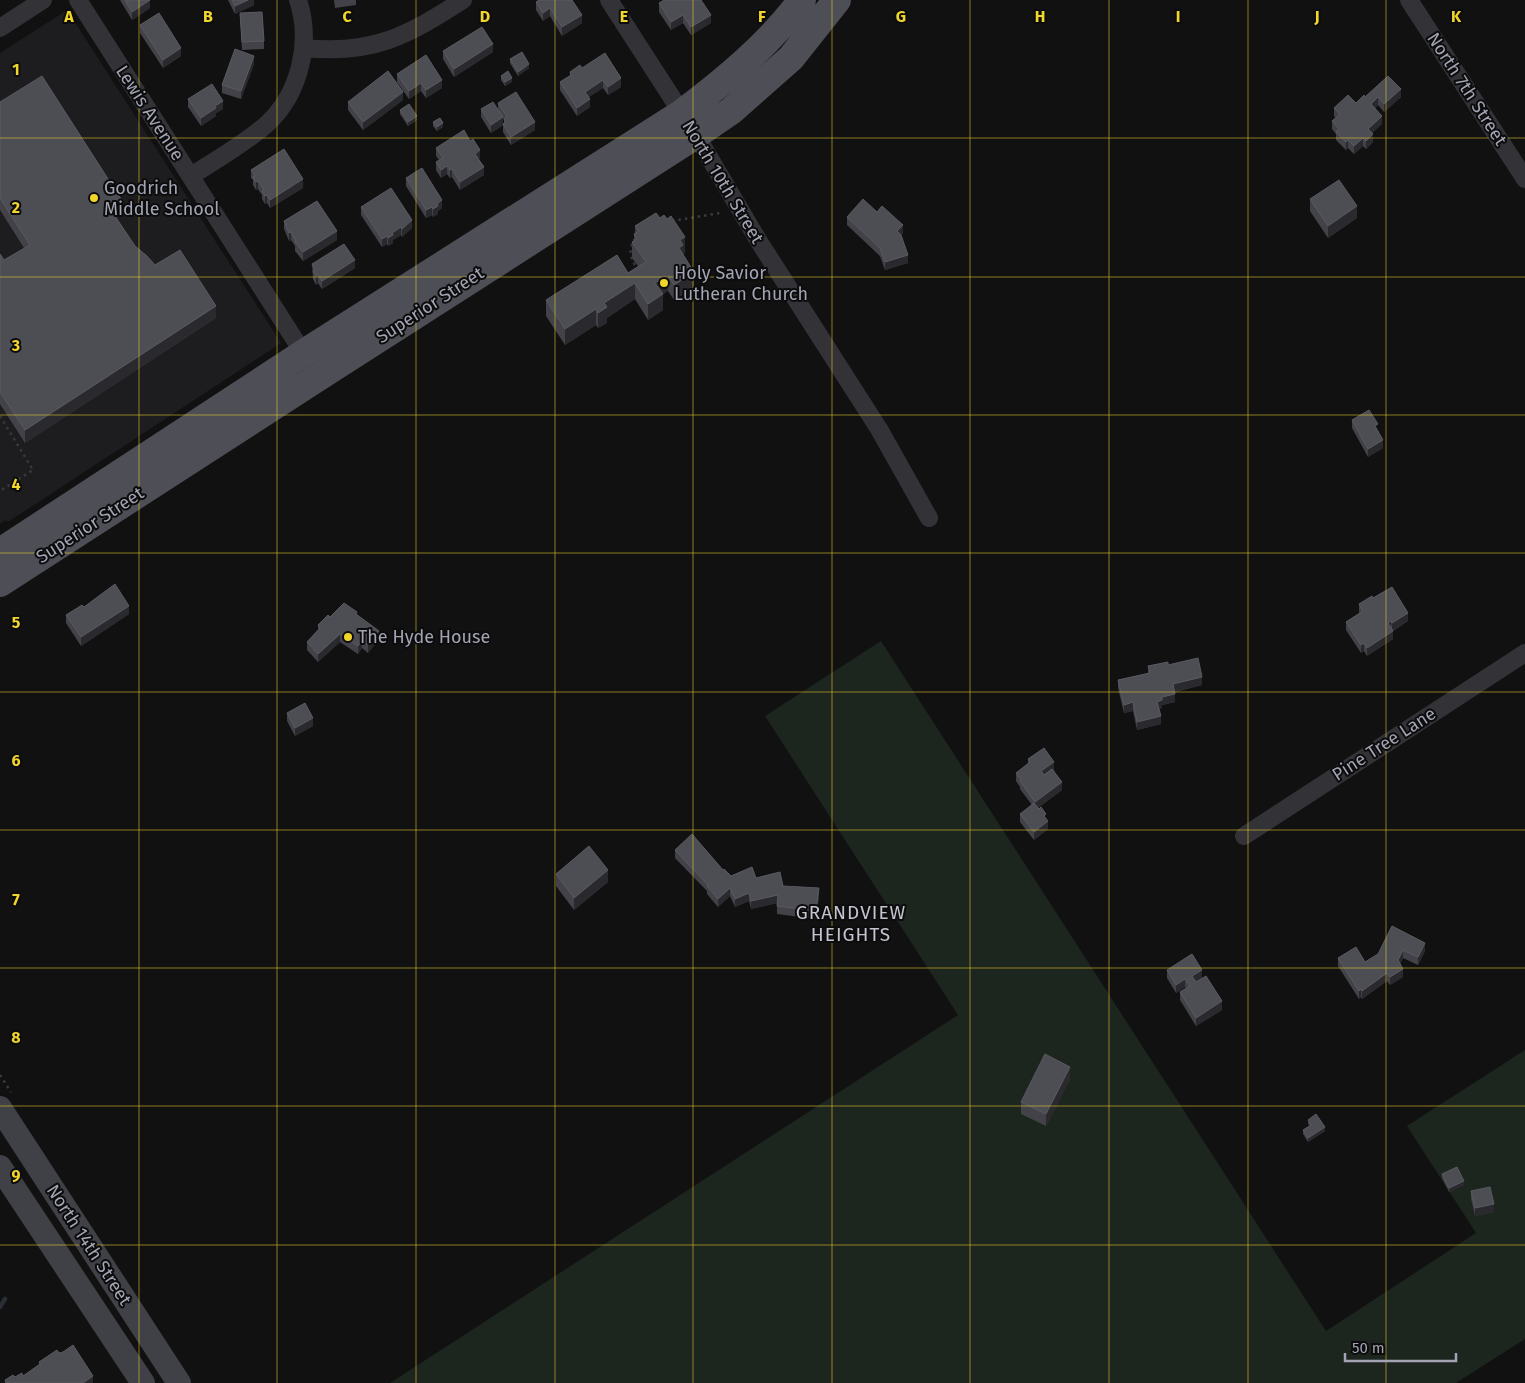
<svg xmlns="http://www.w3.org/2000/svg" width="1525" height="1383" font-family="'Fira Sans',sans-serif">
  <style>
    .built { fill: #1d1d1f }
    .green { fill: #1d251f }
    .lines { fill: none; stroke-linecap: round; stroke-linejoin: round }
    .stream { stroke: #282d36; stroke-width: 4.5 }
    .path { stroke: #38393e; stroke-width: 2.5; stroke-dasharray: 2.5 4; stroke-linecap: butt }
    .street { stroke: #323237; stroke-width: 18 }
    .secondary { stroke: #404047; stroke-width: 24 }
    .primary { stroke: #4e4e56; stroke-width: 28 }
    .wall { fill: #424248 }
    .shaded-wall { fill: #2a2a2e }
    .building { fill: #4d4d54; stroke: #5a5a62 }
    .grid { fill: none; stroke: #f1d52a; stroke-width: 1; stroke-opacity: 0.55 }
    .poi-dot { fill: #f1d52a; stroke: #0c0c0d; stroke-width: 2 }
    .labels { text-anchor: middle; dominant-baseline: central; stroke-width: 4; stroke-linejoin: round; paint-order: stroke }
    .street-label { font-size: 18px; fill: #a2a4b3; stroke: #0c0c0d }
    .poi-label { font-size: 18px; fill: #a2a4b3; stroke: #0c0c0d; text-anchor: start }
    .neighbourhood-label { font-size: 19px; letter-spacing: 1px; fill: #c3c4cf; stroke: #0c0c0d }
    .grid-label { font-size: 16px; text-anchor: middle; font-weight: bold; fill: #f1d52a; stroke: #0c0c0d; stroke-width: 4; stroke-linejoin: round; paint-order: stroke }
  </style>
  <rect width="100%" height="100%" fill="#111112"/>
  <path class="built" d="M67,10l214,333 -273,179 -2,-2 -6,4v-471z"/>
  <path class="green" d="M881,641l445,690 150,-98 -69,-107 118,-76v289l-69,44h-1066l568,-368 -193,-299z"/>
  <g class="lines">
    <path class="stream" d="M0,1307l5,-8"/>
    <path class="path" d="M672,221l48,-8
      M635,265c-6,-10 -6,-18 1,-28
      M0,416l33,54 -33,21
      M0,1075l11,17"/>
    <path class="street" d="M78,0l231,362
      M609,0l87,135 62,105 121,189 50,89
      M1409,0l116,179
      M0,28l43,-28
      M304,48c69,7 103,-12 159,-48
      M191,176c25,-16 53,-32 76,-52 33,-31 45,-82 31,-124
      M1244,836l281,-183"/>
    <path class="secondary" d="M0,1108l179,275
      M0,1167l143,216"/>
    <path class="primary" d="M0,552l304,-199 378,-240c44,-33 87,-69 120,-113
      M0,583l328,-212 368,-236 35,-24 60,-53 46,-58"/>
  </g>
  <path class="wall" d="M120,0h30v8l-18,12z
    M228,0h26v5l-19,9z
    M334,0h22v5l-21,3z
    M536,2l46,21 -20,13 -12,-20 -7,5 -7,-11z
    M659,3l52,20 -20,12 -8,-12 -12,7 -12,-18z
    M240,13l24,28v8l-22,1z
    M140,25l41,31 -18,12 -23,-35z
    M443,51l50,1 -39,25 -11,-18z
    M510,59l19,9 -11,8 -8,-13z
    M254,64l-13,35 -19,-6v-8z
    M582,68l39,19 -13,8 -5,-7 -15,9 2,10 -13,9 -17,-26v-8l10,-6v-4z
    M397,74l45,14 -16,10 -5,-7 -12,8 -12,-17z
    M501,76l11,6 -7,4 -4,-6z
    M1365,97h36l-17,15 -6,-7 -3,3 7,16 -10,9 1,9 -7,7 -3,-3 -9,8 -6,-6 -2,2 -10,-10v-6l-4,-5v-8l4,-3 -2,-2v-8l22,-5z
    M188,99l35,10 -7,4v3l-15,10 -13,-19z
    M403,100l-40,30 -15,-20v-8z
    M0,102l121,109 -7,5 21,30 20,19 61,53 -191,125 -25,-39v-150l4,6 20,-12 -24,-38z
    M498,103l37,27 -24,15 -8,-13v-8l1,-1v-3l-1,-2v7l-12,8 -10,-16v-8l17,2z
    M400,110l17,10 -9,6 -8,-12z
    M433,122l10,5 -6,4 -4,-5z
    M436,148l44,10 -2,1 6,16 -24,15 -8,-13 -2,1 -3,-4 -6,4 -5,-8v-8l3,-2 -3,-4z
    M251,170l52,18 -33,20 -3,-5 -2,1 -3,-5v-4l-4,-6 -2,1 -3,-5v-5l-2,-2z
    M406,178l36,30 -4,3v3l-5,3 -1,-2 -6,3 -20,-32z
    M1310,199l47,19 -29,20 -18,-27z
    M361,207l51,21 -10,9 -1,-2 -8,5v3l-5,3 -1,-2 -5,3 -21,-32z
    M877,212l26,21 -2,2 7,28 -23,7 -5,-14 -33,-31v-8z
    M284,221l53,19 -34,21 -8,-10v-5l-4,-6 -2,1 -5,-12z
    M635,226l50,27 -2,1 11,34 -20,12 -6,-9 -5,3v16l-15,10 -13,-21 -28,19v5l-9,5 -2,-3 -31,20 -19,-29v-16l82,-27 10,-7 -6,-8v-16l2,-1v-7l1,-1z
    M312,264l43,4 -33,21 -4,-6 -2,2 -3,-6z
    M1352,420l26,11 5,17 -15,9 -16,-29z
    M1373,598l35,23 -15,10v8l-26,17 -3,-5 -3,2 -15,-23v-8l14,-9 -1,-1v-8z
    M84,607l45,7 -48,32 -15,-23v-8z
    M357,615l22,24 -11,14 -6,-5 -4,6 -18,-12 -22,20 -11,-12v-8l11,-11v-6l12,-8z
    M1168,665l34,20 -27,7v10l-13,3v3l-3,1 2,15 -24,6 -4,-19 -9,2 -6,-25v-8l30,-7v-7z
    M287,713l26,13 -18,10 -8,-15z
    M1028,759l26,11 8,20 -24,18 8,10 2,11 -14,11 -14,-18v-8l12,-9 -12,-16v-2l-4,-6v-8l12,-9z
    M675,850l48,20 8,6 25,2 63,19 -3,22 -39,-5v-11l-26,6 -2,-8 -14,6 -5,-11 -12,11 -11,-13v-3l-32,-33z
    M556,874l52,8 -34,28 -18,-24z
    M1392,926l33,25 -7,14 -15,-7 -3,6 3,13 -13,8 -3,-4 -25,18 -1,-2 -2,2 -21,-33v-8l27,4 13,-8z
    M1167,970l35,8 -6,3 26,29 -26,16 -16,-26v-8l6,-4 -1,-1 -9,6 -9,-15z
    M1070,1079l-24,47 -25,-12v-12z
    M1308,1120l17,11 -17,11 -5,-8v-4l7,-4 -2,-2z
    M1442,1174l22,11 -15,7 -7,-14z
    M1471,1191l23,21 -19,4 -4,-17z"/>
  <path class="shaded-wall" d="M150,0v8l-18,12v-8z
    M248,0h6v5l-19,9v-8z
    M550,8v8l-7,5v-8z
    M582,15v8l-20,13v-9z
    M683,15v8l-12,7v-8z
    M711,15v8l-20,12v-8z
    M493,44v8l-39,25v-8z
    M181,48v8l-18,12v-8z
    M254,56v8l-13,35v-8z
    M529,64v4l-11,8v-4z
    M512,78v4l-7,4v-4z
    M621,78v9l-13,8v-8z
    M442,80v8l-16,10v-8z
    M603,80v8l-18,12v-8z
    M421,83v8l-12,8v-8z
    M1401,89v8l-17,15v-8z
    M403,92v8l-40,30v-8z
    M1378,97v8l-7,7v-8z
    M590,99v8l-13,9v-8z
    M223,101v8l-7,4v3l-15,10v-8l14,-12z
    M417,116v4l-9,6v-4z
    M1382,116v8l-14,13v-8z
    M503,117v8l-12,8v-8z
    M535,122v8l-24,15v-8z
    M443,123v4l-6,4v-4z
    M1373,134v8l-7,7v-8z
    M1363,138v8l-9,8v-8z
    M1348,140v8l-2,2v-8z
    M480,150v8l-5,4v-8z
    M447,166v8l-6,4v-8z
    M484,167v8l-24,15v-8z
    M452,169v8l-2,1v-8z
    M303,179v9l-33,20v-8z
    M258,181v8l-2,1v-8z
    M267,195v8l-2,1v-8z
    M121,199v12l-12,8v-12z
    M442,200v8l-4,3v3l-5,3v-8l4,-5z
    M1357,206v12l-29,20v-12z
    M432,207v8l-6,3v-8z
    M412,220v8l-10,9v-8z
    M903,225v8l-6,6v-8z
    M401,227v8l-8,5v3l-5,3v-8l4,-5z
    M337,231v9l-34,21v-9z
    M291,232v8l-2,1v-8z
    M387,236v8l-5,3v-8z
    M685,237v16l-2,1 -4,-6 1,-8z
    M908,255v8l-23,7v-8z
    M355,260v8l-33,21v-8z
    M694,272v16l-20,12v-15z
    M318,275v8l-2,2v-9z
    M668,275v16l-13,8v-16z
    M635,283v16l-28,19v5l-9,5v-15l6,-10z
    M663,294v16l-15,10v-16z
    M216,306v12l-191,125v-13z
    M596,309v16l-31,20v-16z
    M1383,440v8l-15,9v-8z
    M129,606v8l-48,32v-9z
    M1408,613v8l-16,10v-8z
    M1391,621v8l-3,-6z
    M379,631v8l-11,14v-8z
    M1393,631v8l-26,17v-8z
    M340,634v8l-22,20v-8z
    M362,640v8l-4,6v-8z
    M1364,643v8l-3,2v-8z
    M1202,677v8l-29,7v-8z
    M1175,694v8l-13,3v3l-5,2v-8l5,-5z
    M1133,702v9l-9,2v-8z
    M1161,716v8l-24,6v-8z
    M313,718v8l-18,10v-8z
    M1054,762v8l-13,9v-8z
    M1062,782v8l-27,20v-8z
    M1048,821v8l-14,11v-8z
    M608,870v12l-34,28v-12z
    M730,888v8l-12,11v-8z
    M819,888v9l-3,22v-8z
    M749,893v8l-14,6v-8z
    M778,895v8l-27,6v-8z
    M1425,943v8l-7,14v-8z
    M1403,950v8l-5,10v-8z
    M1403,969v8l-13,8v-8z
    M1202,970v8l-10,6v-8z
    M1387,973v8l-25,18v-8z
    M1185,979v8l-9,6v-8z
    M1361,989v8l-2,2v-8z
    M1222,1001v9l-26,16v-8z
    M1070,1067v12l-24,47v-12z
    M1325,1127v4l-17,11v-4z
    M1464,1181v4l-15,7v-4z
    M1494,1204v8l-19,4v-8z
    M93,1376v7h-10z"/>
  <path class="building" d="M125,0h25l-18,12z
    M232,0h16l-13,6z
    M539,0h33l10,15 -20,12 -12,-19 -7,5 -7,-11z
    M664,0h37l10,15 -20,12 -8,-12 -12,7 -12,-19z
    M262,12l2,29 -22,1 -2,-29z
    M159,13l22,35 -18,12 -23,-35z
    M482,27l11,17 -39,25 -11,-18z
    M235,49l19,7 -13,35 -19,-6z
    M522,52l7,12 -11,8 -8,-13z
    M605,53l16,25 -13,9 -5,-7 -18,12 5,7 -13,9 -17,-26 11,-7 -1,-3 10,-7 2,3z
    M426,55l16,25 -16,10 -5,-7 -12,8 -12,-17z
    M388,71l15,21 -40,30 -15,-20z
    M508,71l4,7 -7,4 -4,-6z
    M42,76l79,123 -12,8 26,39 12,10 8,9 25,-15 36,56 -191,124 -25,-38v-138l4,6 26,-15 -30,-47v-96z
    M1388,76l13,13 -17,15 -6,-7 -7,7 11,12 -14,13 5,5 -7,7 -3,-3 -9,8 -6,-6 -2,2 -10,-10 3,-3 -7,-8 8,-7 -6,-6 14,-13 8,8 8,-8 1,2z
    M212,84l11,17 -8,5 1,2 -15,10 -13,-19z
    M516,92l19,30 -24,15 -8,-13 3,-2 -2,-3 3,-2 -9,-14z
    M493,102l10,15 -12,8 -10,-16z
    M409,104l8,12 -9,6 -8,-12z
    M440,118l3,5 -6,4 -4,-5z
    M464,130l6,11 3,-2 7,11 -5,4 9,13 -24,15 -8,-13 -2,1 -3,-4 -6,4 -5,-8 7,-4 -7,-10z
    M284,149l19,30 -33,21 -3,-5 -2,1 -3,-5 2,-1 -6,-9 -2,1 -3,-5 2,-2 -4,-5z
    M422,168l20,32 -5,4 1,2 -5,3 -1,-2 -6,3 -20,-32z
    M1339,180l18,26 -29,20 -18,-27z
    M391,188l21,32 -10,9 -1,-2 -9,6 1,2 -5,3 -1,-2 -5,3 -21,-32z
    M863,199l14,13 5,-6 21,19 -6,6 4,4 7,20 -23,7 -5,-14 -33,-31z
    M317,201l20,30 -34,21 -8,-10 1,-1 -5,-9 -2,1 -5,-12z
    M656,213l4,5 4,-3 3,4 4,-3 14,21 -5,3 3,5 -4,3 15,24 -20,13 -6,-10 -13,8 8,11 -15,10 -13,-21 -31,20 3,4 -9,6 -2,-4 -31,20 -19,-29 71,-45 11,18 18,-11 -14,-20 5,-3 -3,-5 5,-3 -4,-5z
    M344,244l11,16 -33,21 -4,-6 -2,1 -3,-5 2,-1 -3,-6z
    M1369,410l9,14 -3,2 8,14 -15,9 -16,-29z
    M115,584l14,22 -48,31 -15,-22 16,-10 2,2z
    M1392,587l16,26 -16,10 -1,-2 -3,2 5,8 -26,17 -3,-5 -3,2 -15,-23 17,-11 -4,-7 13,-8 1,2z
    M344,603l13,9 -1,2 23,17 -11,14 -6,-5 -4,6 -18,-12 -22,20 -11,-12 13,-14 -2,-3 10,-10 2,2z
    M1198,658l4,19 -29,7 2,10 -13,3v3l-5,2 4,14 -24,6 -4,-20 -9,3 -6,-25 32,-7 -2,-7 20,-4v3z
    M305,703l8,15 -18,10 -8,-15z
    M1044,748l10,14 -13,9 3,4 8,-6 10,13 -27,20 -15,-21 1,-1 -5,-7 14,-11 -2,-3z
    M1034,803l5,6 2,-2 5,7 -2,2 4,5 -14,11 -14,-18z
    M692,834l31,36 1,-1 7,7 21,-9 4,11 24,-6 3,14 36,2 -3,23 -39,-5 1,-11 -27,6 -2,-8 -14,6 -5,-11 -12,11 -11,-13 1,-1 -33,-35z
    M589,846l19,24 -34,28 -18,-24z
    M1392,926l33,17 -7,14 -15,-7 -5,10 5,9 -13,8 -3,-4 -25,18 -1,-2 -2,2 -21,-33 18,-11 9,15 13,-8z
    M1192,954l10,16 -10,6 4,6 10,-6 16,25 -26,17 -16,-26 10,-6 -5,-7 -9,6 -9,-15z
    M1045,1054l25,13 -24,47 -25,-12z
    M1316,1114l9,13 -17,11 -5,-8 8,-5 -3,-5z
    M1457,1167l7,14 -15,7 -7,-14z
    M1490,1187l4,17 -19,4 -4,-17z
    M73,1345l20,31 -10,7h-77l-1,-3 8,-5 2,2 7,-4 1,3 17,-12 -1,-2 18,-12 2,3 4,-1z"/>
  <path class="grid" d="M139,0v1383M277,0v1383M416,0v1383M555,0v1383M693,0v1383M832,0v1383M970,0v1383M1109,0v1383M1248,0v1383M1386,0v1383M0,138h1525M0,277h1525M0,415h1525M0,553h1525M0,692h1525M0,830h1525M0,968h1525M0,1106h1525M0,1245h1525"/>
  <g class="poi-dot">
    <circle cx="94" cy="198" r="5"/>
    <circle cx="664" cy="283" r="5"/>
    <circle cx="348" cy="637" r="5"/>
  </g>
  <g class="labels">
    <g class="street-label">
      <text transform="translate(1467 89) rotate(57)">North 7th Street</text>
      <text transform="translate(150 113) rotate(57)">Lewis Avenue</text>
      <text transform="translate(723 182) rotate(59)">North 10th Street</text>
      <text transform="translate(430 305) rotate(-33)">Superior Street</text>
      <text transform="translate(90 525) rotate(-33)">Superior Street</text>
      <text transform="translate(1384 744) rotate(-33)">Pine Tree Lane</text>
      <text transform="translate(89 1245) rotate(57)">North 14th Street</text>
    </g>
    <g class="poi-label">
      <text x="104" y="188">Goodrich<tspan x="104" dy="21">Middle School</tspan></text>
      <text x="674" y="273">Holy Savior<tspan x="674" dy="21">Lutheran Church</tspan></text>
      <text x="358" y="637">The Hyde House</text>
    </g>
    <g class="neighbourhood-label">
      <text x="851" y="912">GRANDVIEW<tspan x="851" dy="22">HEIGHTS</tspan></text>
    </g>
  </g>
  <g class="grid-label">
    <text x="69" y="22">A</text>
    <text x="208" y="22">B</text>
    <text x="347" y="22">C</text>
    <text x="485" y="22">D</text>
    <text x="624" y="22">E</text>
    <text x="762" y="22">F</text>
    <text x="901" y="22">G</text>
    <text x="1040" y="22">H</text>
    <text x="1178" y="22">I</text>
    <text x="1317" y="22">J</text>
    <text x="1456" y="22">K</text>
    <text x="16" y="75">1</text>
    <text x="16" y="213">2</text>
    <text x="16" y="351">3</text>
    <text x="16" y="490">4</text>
    <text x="16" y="628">5</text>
    <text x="16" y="766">6</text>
    <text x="16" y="905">7</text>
    <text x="16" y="1043">8</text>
    <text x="16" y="1181">9</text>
  </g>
  <path d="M1345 1353v8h111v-8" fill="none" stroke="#a2a4b3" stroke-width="2.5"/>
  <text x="1352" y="1353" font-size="15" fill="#a2a4b3" stroke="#0c0c0d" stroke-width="4" paint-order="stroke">50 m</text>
</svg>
